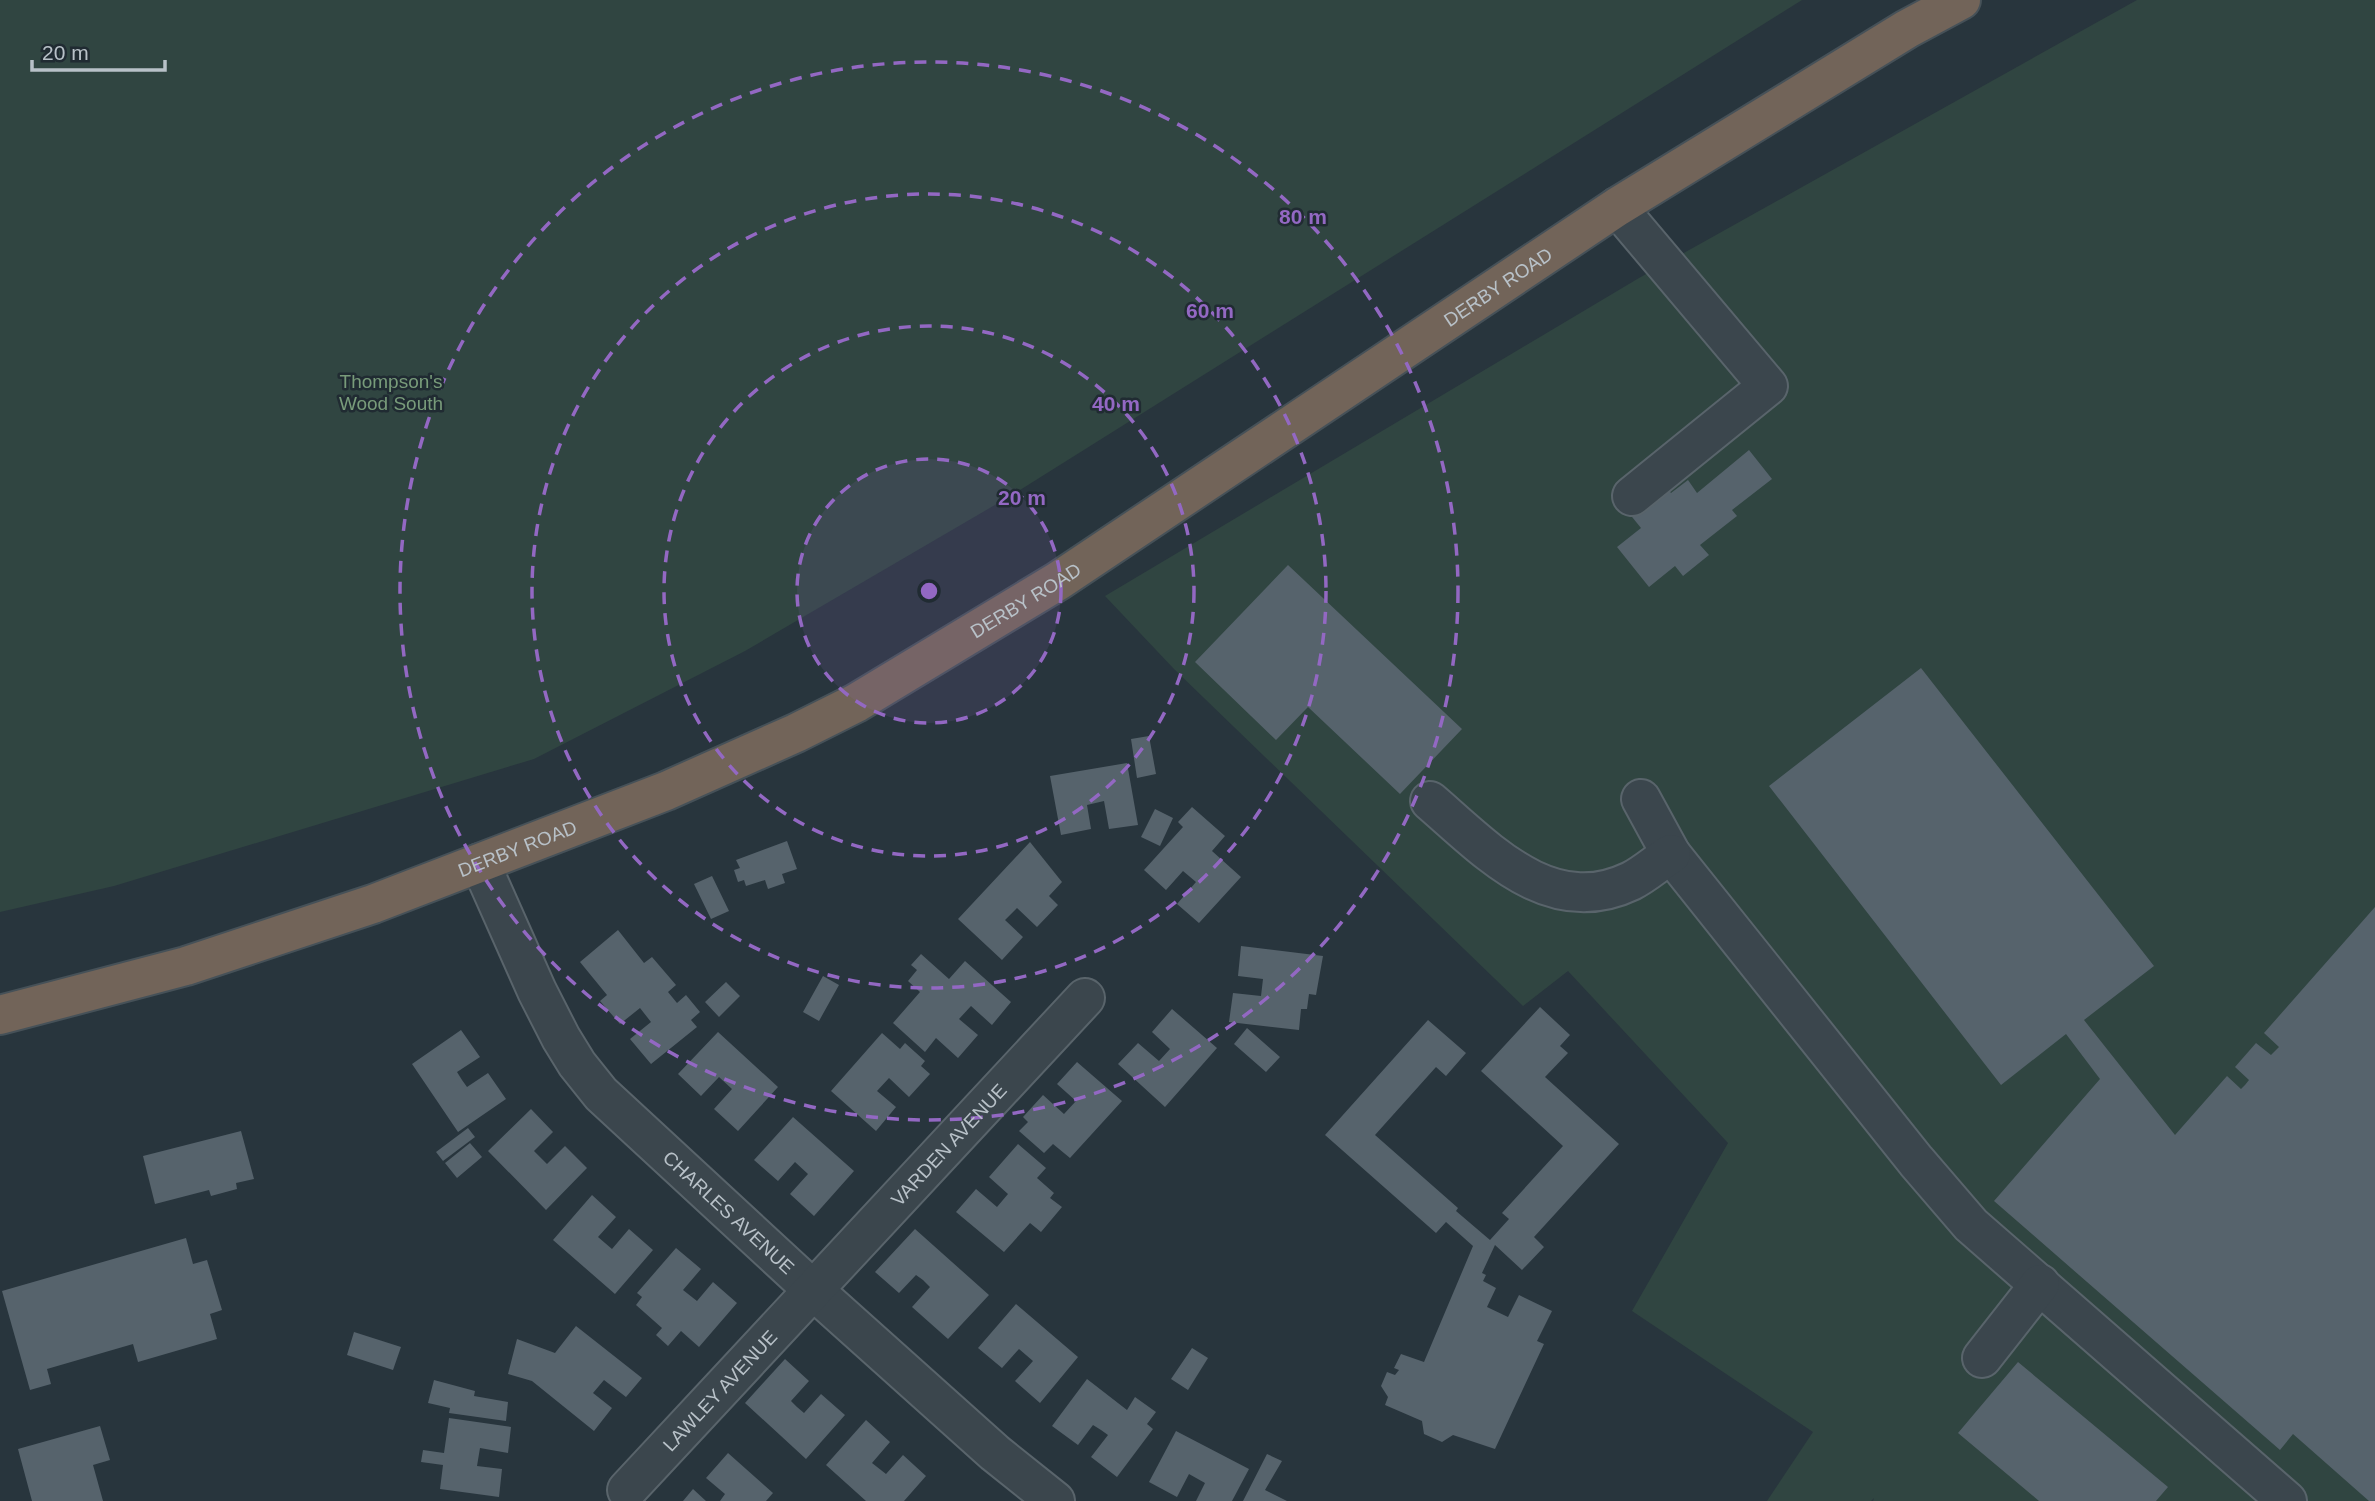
<svg xmlns="http://www.w3.org/2000/svg" width="2375" height="1501" font-family="Arial,sans-serif">
  <style>
    .green { fill: #304541 }
    .building { fill: #56636c }
    .lines { fill: none; stroke-linecap: round; stroke-linejoin: round }
    .minor-casing { stroke: #59646b; stroke-width: 42 }
    .highway-casing { stroke: #465158; stroke-width: 42 }
    .minor { stroke: #3b464d; stroke-width: 38 }
    .highway { stroke: #726459; stroke-width: 38 }
    .ring { fill: none; stroke: #9368c3; stroke-width: 3.5; stroke-dasharray: 12 9 }
    .labels { text-anchor: middle; dominant-baseline: central; stroke-width: 5; stroke-linejoin: round; paint-order: stroke }
    .street-label { font-size: 19px; fill: #b8c1c8; stroke: #202b32 }
    .park-label { font-size: 19px; fill: #789b7a; stroke: #202b32 }
    .centre { fill: #9368c3; stroke: #202b32; stroke-width: 3.5 }
    .ring-label { font-size: 21px; text-anchor: middle; font-weight: bold; fill: #9368c3; stroke: #202b32; stroke-width: 5; stroke-linejoin: round; paint-order: stroke }
  </style>
  <rect width="100%" height="100%" fill="#28353d"/>
  <path class="green" d="M0,0h1802l-790,495 -267,156 -211,108 -420,127 -114,26z
    M2137,0h238v1501h-502l1,-3 -3,3h-104l46,-69 -181,-121 96,-168 -160,-172 -45,35 -349,-337 -69,-73 534,-318z"/>
  <path class="building" d="M1749,450l23,29 -40,31 5,6 -37,29 9,10 -26,21 -8,-10 -26,21 -32,-40 24,-19 -13,-16 35,-29 8,10 17,-13 9,13z
    M1288,565l174,164 -62,65 -92,-87 -32,33 -81,-78z
    M1921,668l233,298 -70,54 91,115 52,-59 14,13 4,-4 4,-5 -14,-13 21,-24 15,12 8,-8 -15,-14 111,-126v594h-6l-76,-67 -13,16 -286,-249 106,-122 -34,-45 -65,51 -232,-299z
    M1149,736l7,38 -19,4 -6,-39z
    M1127,763l11,62 -29,4 -5,-28 -17,4 4,24 -30,6 -11,-59z
    M1192,807l33,29 -13,15 29,26 -42,46 -22,-19 19,-22 -13,-11 -17,19 -22,-20 39,-43 -5,-5z
    M1155,809l18,9 -13,28 -19,-9z
    M787,841l10,28 -15,5 3,9 -17,6 -3,-9 -19,6 -2,-6 -6,2 -4,-12 6,-2 -4,-8z
    M1030,842l32,40 -13,14 9,9 -21,22 -20,-19 -12,12 18,17 -21,23 -44,-41z
    M712,876l17,35 -18,8 -17,-35z
    M618,930l26,33 8,-6 24,28 -8,7 9,11 9,-8 14,17 -9,8 6,7 -46,37 -21,-25 21,-17 -11,-14 -20,16 -20,-23 7,-6 -27,-33z
    M1241,946l82,10 -7,39 -7,-1 -2,15h-6l-2,21 -70,-8 4,-29 28,3 2,-17 -25,-3z
    M921,954l28,25 16,-18 46,41 -19,23 -21,-19 -12,13 19,16 -20,23 -22,-20 -11,14 -32,-29 27,-31 -12,-11 9,-11 -6,-5z
    M823,976l16,9 -20,36 -16,-9z
    M726,982l14,14 -21,21 -14,-15z
    M1540,1007l30,28 -10,11 8,7 -23,24 74,67 -85,93 10,10 -22,23 -27,-25 -13,28 4,2 -3,6 13,7 -9,19 21,10 11,-22 33,16 -15,30 7,3 -49,105 -42,-14 -11,7 -18,-8 -2,-13 -37,-16 3,-8 -7,-11 6,-14 8,3 4,-5 -5,-2 7,-14 23,8 49,-116 -27,-24 -10,11 -111,-98 103,-115 38,33 -20,23 -10,-9 -61,68 83,73 -2,3 34,29 19,-21 -7,-6 61,-67 -82,-75z
    M1172,1009l45,39 -52,59 -47,-43 20,-21 21,18 11,-12 -18,-17z
    M1247,1028l33,29 -14,15 -32,-28z
    M461,1030l19,27 -23,15 5,8 5,7 21,-14 18,26 -48,33 -46,-68z
    M718,1032l60,55 -40,44 -24,-22 18,-20 -13,-12 -18,19 -23,-22z
    M882,1033l18,16 5,-6 20,18 -4,5 9,8 -21,23 -20,-19 -12,13 19,16 -20,24 -45,-40z
    M1077,1062l45,39 -52,57 -17,-14 -9,9 -25,-22 9,-9 -5,-5 20,-22 21,19 12,-13 -19,-17z
    M531,1109l22,23 -19,19 13,13 18,-18 22,22 -41,42 -58,-59z
    M793,1117l61,54 -40,45 -24,-22 18,-20 -13,-12 -17,19 -24,-21z
    M468,1128l7,9 -32,24 -7,-9z
    M241,1131l13,48 -18,4 1,6 -26,7 -2,-6 -54,14 -12,-48z
    M470,1143l12,14 -25,21 -12,-15z
    M1018,1144l28,24 -9,10 17,15 -4,5 12,9 -21,25 -11,-9 -26,29 -48,-40 20,-23 21,18 11,-13 -19,-17z
    M592,1195l24,22 -18,20 14,12 17,-20 24,21 -38,44 -62,-54z
    M915,1229l74,66 -41,44 -36,-32 18,-20 -7,-7 -7,-5 -17,18 -24,-21z
    M186,1238l7,26 14,-4 15,50 -12,4 7,25 -79,23 -5,-18 -86,25 4,15 -21,6 -28,-99z
    M676,1248l25,21 -18,21 14,11 16,-19 24,21 -38,44 -18,-16 -13,15 -12,-11 6,-7 -26,-23 6,-8 -5,-4z
    M1016,1304l62,53 -38,46 -25,-22 18,-20 -14,-12 -17,19 -24,-20z
    M576,1326l66,52 -16,19 -22,-17 -11,13 19,15 -18,23 -62,-50 -24,-7 9,-35 38,14z
    M354,1332l47,15 -8,23 -46,-15z
    M1192,1348l16,10 -20,32 -17,-11z
    M785,1359l24,22 -18,20 6,6 7,6 17,-19 24,21 -39,44 -61,-56z
    M2018,1362l150,125 -12,14h-117l-81,-68z
    M1087,1379l40,31 8,-13 21,15 -9,12 6,5 -36,48 -26,-20 17,-22 -7,-5 -8,-5 -15,20 -26,-19z
    M434,1380l41,11 -1,5 34,6 -2,19 -57,-8 1,-5 -22,-5z
    M449,1418l62,9 -3,26 -28,-5 -3,18 25,3 -3,28 -59,-8 3,-24 -22,-3 2,-12 21,3z
    M866,1420l24,22 -18,21 14,11 17,-19 23,21 -22,25h-38l-40,-36z
    M100,1426l10,34 -17,5 10,36h-71l-14,-52z
    M1176,1431l73,38 -17,32h-36l9,-18 -16,-9 -12,23 -28,-15z
    M728,1453l45,40 -7,8h-46l5,-7 -19,-16z
    M1267,1454l15,7 -17,29 22,11h-44z
    M693,1489l13,12h-23z"/>
  <g class="lines">
    <g class="minor-casing">
      <g id="minor">
        <path d="M1617,207l151,179 -136,110"/>
        <path d="M1641,799l30,55 245,307 55,64 316,276"/>
        <path d="M1430,801c57,49 120,119 201,80 14,-7 27,-19 40,-27"/>
        <path id="s1" d="M480,863l57,128 24,47 16,26 24,30 211,195 183,164 60,48"/>
        <path d="M1982,1358l58,-74"/>
        <path id="s2" d="M627,1490l458,-492"/>
      </g>
    </g>
    <g class="highway-casing">
      <g id="highway">
        <path id="s3" d="M0,1015l186,-49 187,-62 293,-113 130,-58 60,-30 202,-122 559,-374 290,-178 54,-29"/>
      </g>
    </g>
    <use href="#minor" class="minor"/>
    <use href="#highway" class="highway"/>
  </g>
  <circle cx="929" cy="591" r="132" fill="#9368c3" fill-opacity=".12"/>
  <g class="ring">
    <circle cx="929" cy="591" r="132"/>
    <circle cx="929" cy="591" r="265"/>
    <circle cx="929" cy="591" r="397"/>
    <circle cx="929" cy="591" r="529"/>
  </g>
  <g class="labels">
    <g class="street-label">
      <text stroke="none"><textPath href="#s3" startOffset="1678">DERBY ROAD</textPath></text>
      <text stroke="none"><textPath href="#s3" startOffset="1111">DERBY ROAD</textPath></text>
      <text stroke="none"><textPath href="#s3" startOffset="544">DERBY ROAD</textPath></text>
      <text stroke="none"><textPath href="#s2" startOffset="472">VARDEN AVENUE</textPath></text>
      <text stroke="none"><textPath href="#s1" startOffset="436">CHARLES AVENUE</textPath></text>
      <text stroke="none"><textPath href="#s2" startOffset="136">LAWLEY AVENUE</textPath></text>
    </g>
    <g class="park-label">
      <text x="391" y="381">Thompson's<tspan x="391" dy="22">Wood South</tspan></text>
    </g>
  </g>
  <circle cx="929" cy="591" r="10" class="centre"/>
  <g class="ring-label">
    <text x="1303" y="224">80 m</text>
    <text x="1210" y="318">60 m</text>
    <text x="1116" y="411">40 m</text>
    <text x="1022" y="505">20 m</text>
  </g>
  <path d="M32 60v10h133v-10" fill="none" stroke="#b8c1c8" stroke-width="3.5"/>
  <text x="42" y="60" font-size="21" fill="#b8c1c8" stroke="#202b32" stroke-width="5" paint-order="stroke">20 m</text>
</svg>
